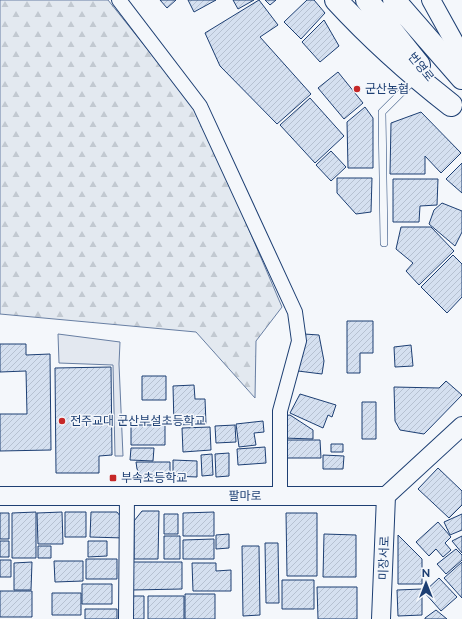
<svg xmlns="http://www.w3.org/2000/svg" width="462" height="619" font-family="Raleway,'Noto Sans KR',sans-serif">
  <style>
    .forest { fill: url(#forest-firs); stroke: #687fa3 }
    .parking { fill: #e3e8f0; stroke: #687fa3 }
    .building { fill: url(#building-hatch); stroke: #1d3f73 }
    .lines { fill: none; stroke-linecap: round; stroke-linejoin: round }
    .service-casing { stroke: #1d3f73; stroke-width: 8 }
    .minor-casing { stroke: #1d3f73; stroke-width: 16 }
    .tertiary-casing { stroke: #1d3f73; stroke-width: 20 }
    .primary-casing { stroke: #1d3f73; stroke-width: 24 }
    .service { stroke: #f4f7fb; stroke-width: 7 }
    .minor { stroke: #f4f7fb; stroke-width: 14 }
    .tertiary { stroke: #f4f7fb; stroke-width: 18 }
    .primary { stroke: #f4f7fb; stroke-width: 22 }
    .poi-dot { fill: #c62828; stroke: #f4f7fb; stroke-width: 1.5 }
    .labels { text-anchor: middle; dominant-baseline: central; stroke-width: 3; stroke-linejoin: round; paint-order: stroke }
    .street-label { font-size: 12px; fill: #1d3f73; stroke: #f4f7fb }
    .poi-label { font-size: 12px; fill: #1d3f73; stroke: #f4f7fb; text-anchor: start }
  </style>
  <defs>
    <pattern id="forest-firs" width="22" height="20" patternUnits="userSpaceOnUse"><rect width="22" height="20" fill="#e3e9f0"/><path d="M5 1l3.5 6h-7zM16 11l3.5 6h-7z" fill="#c2c9d1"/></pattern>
    <pattern id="building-hatch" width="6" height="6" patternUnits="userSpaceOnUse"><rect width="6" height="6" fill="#d5e0f0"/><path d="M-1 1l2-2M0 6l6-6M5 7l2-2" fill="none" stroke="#b6c1d1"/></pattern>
  </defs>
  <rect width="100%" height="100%" fill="#f4f7fb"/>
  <path class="forest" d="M0,0h108l92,115 82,192 -26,34 -1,57 -59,-66 -196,-18z"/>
  <path class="parking" d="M58,334l62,8 -1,22 4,92h-8l-2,-91 -54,-2z"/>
  <path class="building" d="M160,0h16l-9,8z
    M188,0h28l-22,12z
    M233,0h21l-16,9z
    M259,0l19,25 -18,12 51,57 -34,30 -57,-58 -15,-33z
    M265,0h11l-6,5z
    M307,0h7l11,13 -24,26 -17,-17z
    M324,20l15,26 -19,16 -18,-20z
    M338,72l25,31 -19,16 -26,-31z
    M310,98l34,38 -29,27 -35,-38z
    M365,107l8,11v50h-25l-1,-46z
    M421,112l40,41 -20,20 -16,-17v18h-35l1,-51z
    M331,151l15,16 -15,14 -15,-16z
    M462,163v30l-16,-14z
    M337,178h35l-1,34 -15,2 -19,-21z
    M393,179h45l-1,26 -17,1 -1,16h-26z
    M442,203l20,8v21l-7,14 -26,-22 5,-14z
    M401,227h30l23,24 -35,34 -13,-14 7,-8 -17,-14z
    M453,255l9,9v33l-15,16 -26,-26z
    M347,321h26v32h-13v20h-13z
    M304,334l15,1 5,26 -2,13 -24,-3z
    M0,344h26v11l24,-1 1,96 -51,1v-37h27l-1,-43 -26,1z
    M411,345l2,21 -18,1 -1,-20z
    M111,367l1,88 -13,1v17h-43l-1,-105z
    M142,376h24v24h-24z
    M446,381l16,14 -38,39 -24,-4 -5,-9 -1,-34 45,1z
    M194,385l1,14h10l1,25 -32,1 -1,-39z
    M300,394l36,11 -4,12 -4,-2 -5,13 -33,-15z
    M362,402h14v37h-14z
    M290,415l23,15v9l-30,-1v-22z
    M263,421l1,11 -10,1 2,12 -17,2 -3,-23z
    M131,425h34v20h-34z
    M235,425l1,17 -20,1 -1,-17z
    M210,427l1,23 -28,2 -1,-24z
    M283,440h37l1,18h-38z
    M331,444h12v8h-12z
    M265,447l1,16 -28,2 -1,-16z
    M131,448h23l-1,13 -23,-1z
    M229,453v23l-13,1 -1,-23z
    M212,454l1,21 -11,1 -1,-21z
    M323,455l21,1 -1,13h-20z
    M173,460l24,1v16l-24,-1z
    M136,462h34v14h-29l-4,-7z
    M438,468l24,23v14l-13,13 -31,-29z
    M142,511h17l-1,48h-24v-38z
    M36,512v46h-24v-45z
    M62,512l1,32h-25l-1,-31z
    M65,512h21v25h-21z
    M91,512h26l7,9v17l-34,-1z
    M214,512v24h-31v-23z
    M0,513h9v26h-9z
    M286,513h31v63h-30z
    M164,514h14v20h-14z
    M462,514v16l-12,5 -6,-13z
    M438,522l13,15 -6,6 6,7 -8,7 -7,-8 -7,7 -13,-14z
    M229,534v14l-13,1v-14z
    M324,534l32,1v42h-33z
    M398,535l24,24v25h-24z
    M164,536h16v23h-16z
    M462,536v17l-10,-12z
    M214,539v20h-31v-19z
    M0,541h9v16h-9z
    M88,541h19v15l-19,1z
    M265,543h13l1,60h-13z
    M38,546h13v12h-13z
    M242,546h17l1,69 -17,1z
    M456,549l6,6v5l-16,14 -9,-10z
    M86,559h31v20h-31z
    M0,560h11v17h-11z
    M54,561h29v20l-28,1z
    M32,562l-1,28h-17v-27z
    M132,562h50v27l-50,1z
    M462,562v36l-18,-20z
    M192,563h24v8l15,-1v21h-38z
    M439,578l18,19 -16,14 -17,-19z
    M282,580h32v29h-32z
    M82,584h30v20h-30z
    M317,587h40v32h-39z
    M422,589v26l-24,1 -1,-26z
    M0,591h32v26h-32z
    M52,593h29v22h-29z
    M185,594h30v25h-30z
    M131,596h13v23h-12z
    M148,596h36v23h-36z
    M85,609h32v10h-32z
    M436,610l11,9h-22v-1z"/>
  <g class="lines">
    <g class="service-casing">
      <path id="service" d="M384,243l-2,-131 33,-33"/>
    </g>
    <g class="minor-casing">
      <path id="minor" d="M119,0l81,106 95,206 4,29 -19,70v85
        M126,619l1,-123"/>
    </g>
    <g class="tertiary-casing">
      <path id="tertiary" d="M431,0l31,56
        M0,496h386l76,-70
        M381,619l5,-123"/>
    </g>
    <g class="primary-casing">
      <path id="primary" d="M336,0c35,38 74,73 115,105
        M367,0l52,65
        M394,0l68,78"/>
    </g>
    <use href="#service" class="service"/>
    <use href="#minor" class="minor"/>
    <use href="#tertiary" class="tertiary"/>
    <use href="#primary" class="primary"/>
  </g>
  <g class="poi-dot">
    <circle cx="357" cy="89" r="4"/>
    <circle cx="62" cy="421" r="4"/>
    <rect x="109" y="474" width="8" height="8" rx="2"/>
  </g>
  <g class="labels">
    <g class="street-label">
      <text transform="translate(421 67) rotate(51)">번영로</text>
      <text x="245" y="496">팔마로</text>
      <text transform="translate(384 558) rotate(-88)">미장서로</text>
    </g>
    <g class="poi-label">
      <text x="365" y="89">군산농협</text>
      <text x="70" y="421">전주교대 군산부설초등학교</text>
      <text x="121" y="478">부속초등학교</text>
    </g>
  </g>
  <g transform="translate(426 583)" stroke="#f4f7fb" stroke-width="3" paint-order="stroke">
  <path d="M0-3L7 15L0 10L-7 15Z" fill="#1d3f73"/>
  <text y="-6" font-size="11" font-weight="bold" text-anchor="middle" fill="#1d3f73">N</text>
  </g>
</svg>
